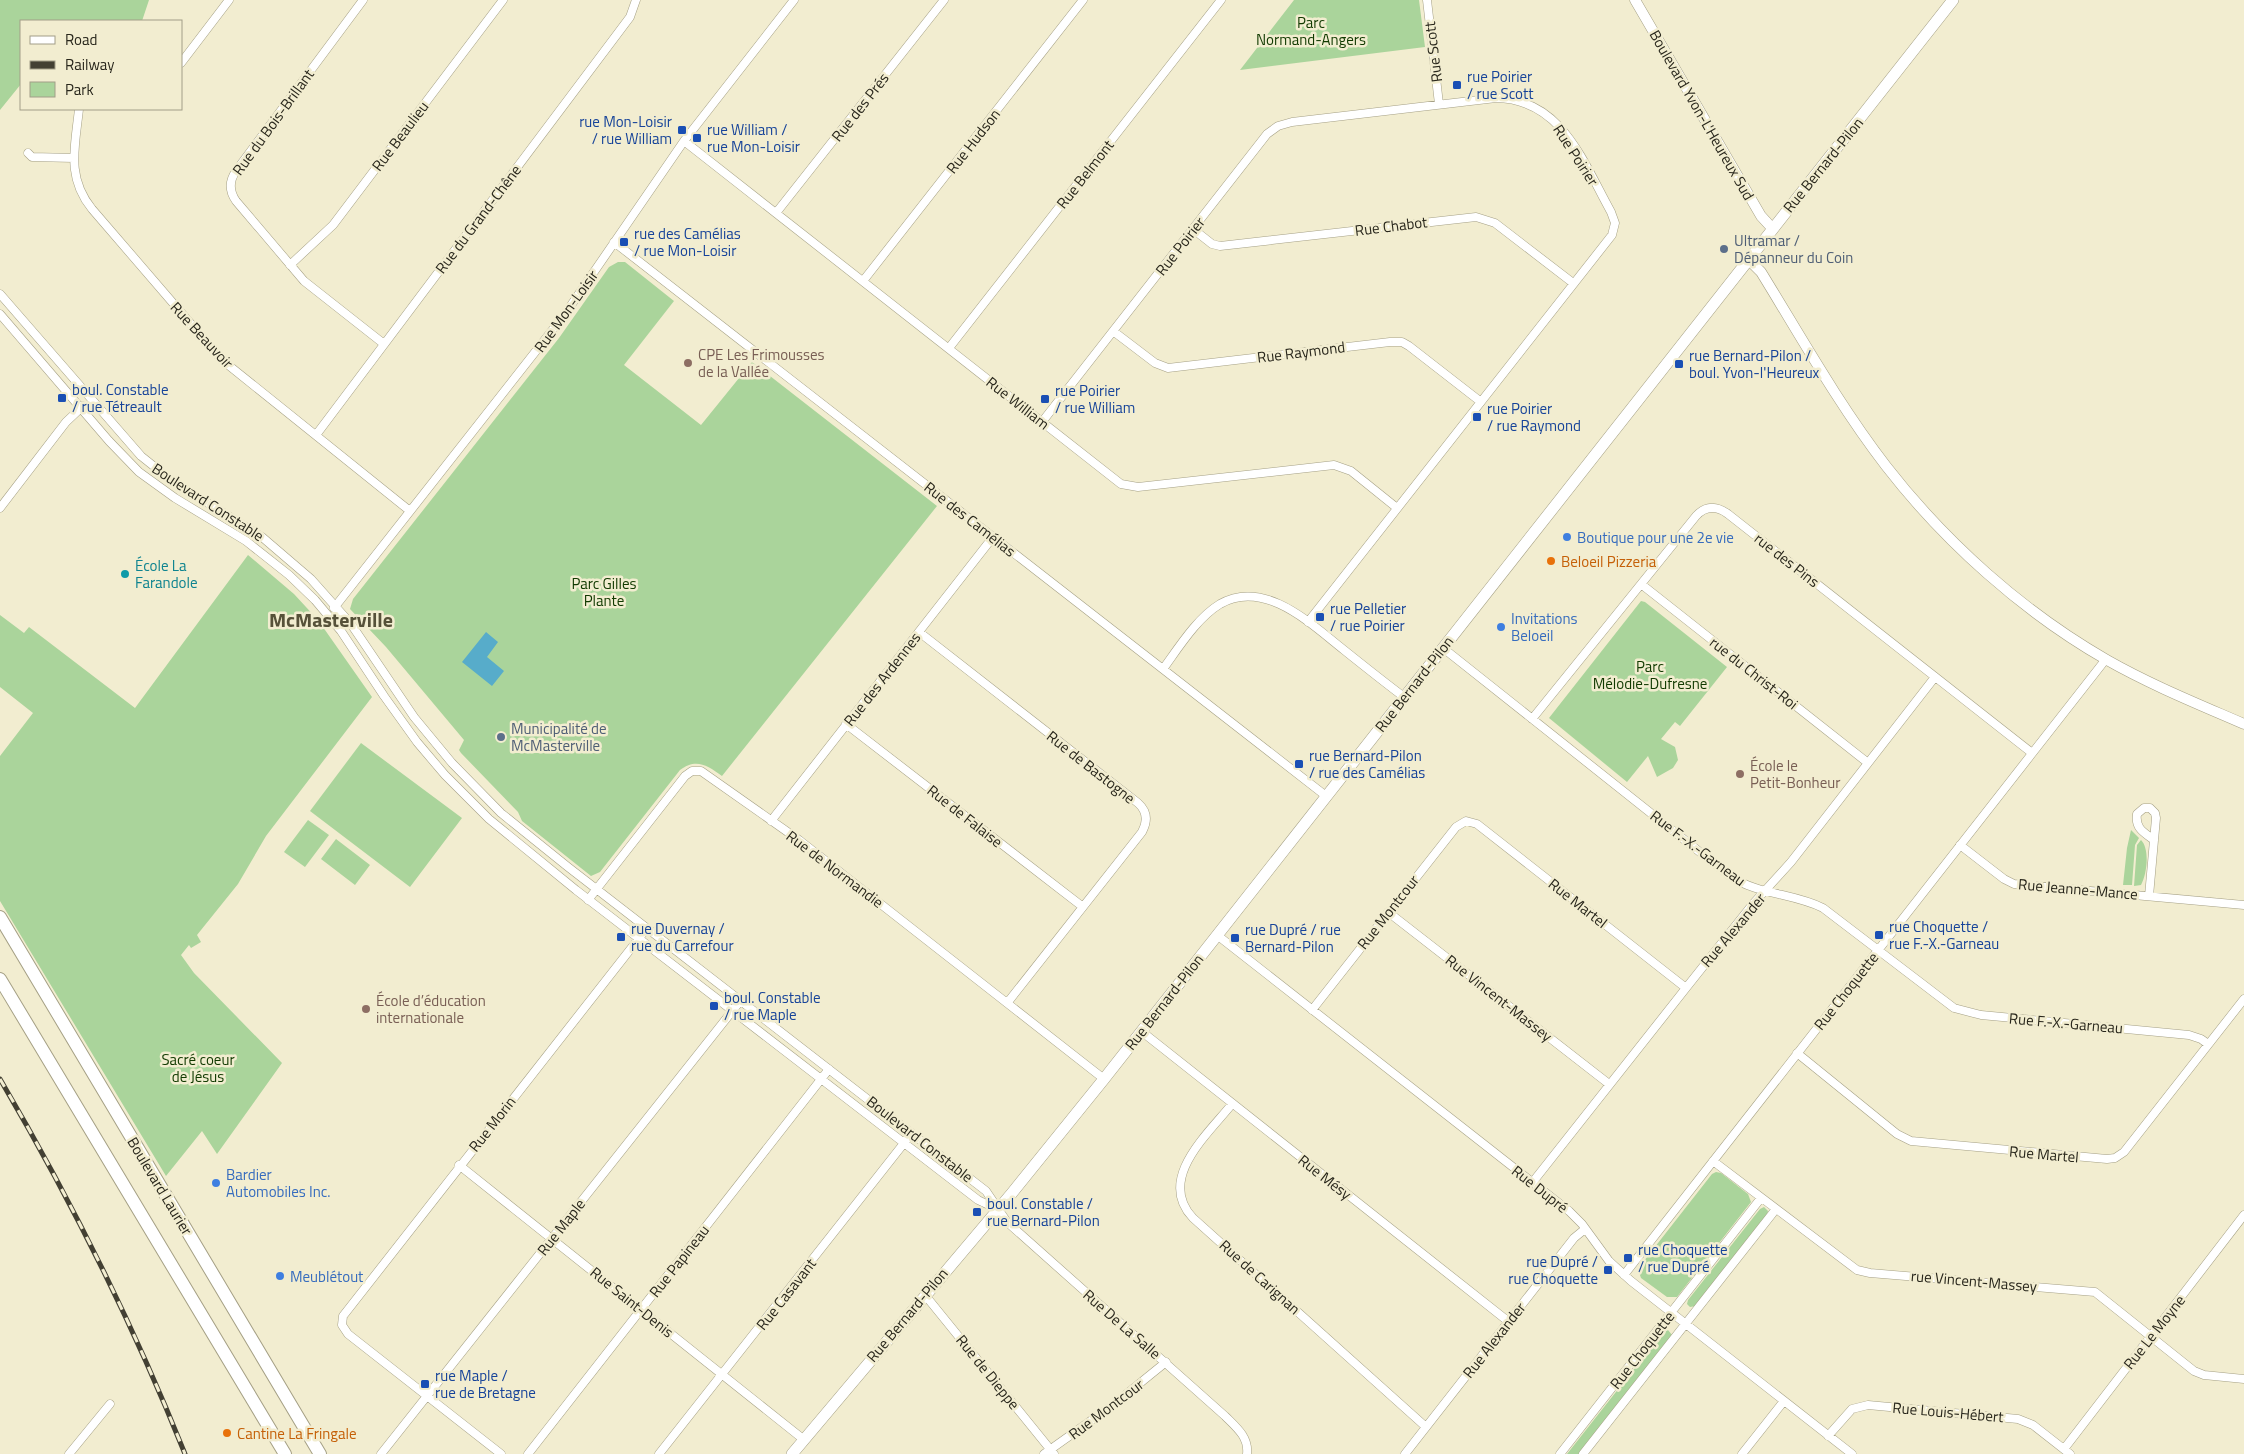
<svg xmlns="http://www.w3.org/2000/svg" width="2244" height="1454" font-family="'Titillium Web',sans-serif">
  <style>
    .green { fill: #aad49b }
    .water { fill: #57acca }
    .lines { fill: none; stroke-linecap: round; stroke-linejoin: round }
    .minor-casing { stroke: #a5a085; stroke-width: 9 }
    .tertiary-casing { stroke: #a5a085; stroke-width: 11 }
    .secondary-casing { stroke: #a5a085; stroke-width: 12 }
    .primary-casing { stroke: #a5a085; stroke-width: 14 }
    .minor { stroke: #fff; stroke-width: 8 }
    .tertiary { stroke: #fff; stroke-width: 10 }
    .secondary { stroke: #fff; stroke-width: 11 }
    .primary { stroke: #fff; stroke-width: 12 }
    .rail-casing { stroke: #434033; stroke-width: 5 }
    .rail { stroke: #f2edd0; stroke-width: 3; stroke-dasharray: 9; stroke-linecap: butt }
    .transit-dot { fill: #1a4fb4; stroke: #f2edd0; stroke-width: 2 }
    .service-dot { fill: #5c6f8a; stroke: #f2edd0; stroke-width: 2 }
    .education-dot { fill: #8d6e63; stroke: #f2edd0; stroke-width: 2 }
    .shop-dot { fill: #3f7fe0; stroke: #f2edd0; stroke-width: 2 }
    .food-dot { fill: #e8710a; stroke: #f2edd0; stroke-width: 2 }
    .culture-dot { fill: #0f9aa8; stroke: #f2edd0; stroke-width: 2 }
    .labels { text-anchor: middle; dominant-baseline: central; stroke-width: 5; stroke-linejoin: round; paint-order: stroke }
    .park-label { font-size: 15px; fill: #113a00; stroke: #f2edd0 }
    .street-label { font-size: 15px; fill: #29271c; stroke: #f2edd0 }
    .transit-label { font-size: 15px; fill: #164399; stroke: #f2edd0; text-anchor: start }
    .service-label { font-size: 15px; fill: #4e5e75; stroke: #f2edd0; text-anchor: start }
    .education-label { font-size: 15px; fill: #785e54; stroke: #f2edd0; text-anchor: start }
    .shop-label { font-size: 15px; fill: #366cbe; stroke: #f2edd0; text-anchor: start }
    .food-label { font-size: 15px; fill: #c56008; stroke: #f2edd0; text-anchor: start }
    .culture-label { font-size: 15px; fill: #0d838f; stroke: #f2edd0; text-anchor: start }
    .district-label { font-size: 20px; font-weight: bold; fill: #565139; stroke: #f2edd0 }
  </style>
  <rect width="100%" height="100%" fill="#f2edd0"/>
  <path class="green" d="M0,0h149l-7,21h-121v63l-21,26z
    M1294,0h125l6,47 -185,23z
    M618,262h7l49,39 -50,64 77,60 51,-63 185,144 -215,270c-15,-11 -26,-18 -42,-6l-80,102 -9,4 -69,-55 -4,-9 -57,-59 -2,-3 5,-10 -78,-93 -36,-38 3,-10 206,-261 50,-71z
    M248,555l46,39 24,26 54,77 -106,139 -28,48 -41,51 4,7 -10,6 -2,-3 -8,10 13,18 88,90 -65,91 -15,-23 -36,45 -166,-275v-145l33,-43 -33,-26v-72l24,18 5,-6 106,81z
    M1641,601l4,1 82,65 -47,59 -5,-4 -14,17 14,8 3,13 -5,8 -16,9 -9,-21 -21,26 -78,-64z
    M361,743l101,75 -52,69 -100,-76z
    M308,820l21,15 -24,32 -21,-15z
    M2131,830l8,8 -4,7 -3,40h-9l4,-37z
    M336,839l34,26 -15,20 -34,-26z
    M2141,840c9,9 6,34 0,45l-7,1 3,-41z
    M1716,1172l5,1 27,21 3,8 -74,95h-10l-26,-19 -2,-6 1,-6 72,-92z
    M1764,1207l4,4 -1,4 -71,91 -6,1 -3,-3 1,-4 72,-91z
    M1668,1330l4,5 -92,119h-13l97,-123z"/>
  <path class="water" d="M486,632l12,10 -11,15 17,14 -12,15 -30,-24z"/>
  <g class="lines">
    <g class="minor-casing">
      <path id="minor" d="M363,0l-127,171c-7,10 -7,20 0,30l68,80 80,63
        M1427,0l12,104
        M181,63l48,-63
        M79,109c-4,38 -13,68 13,100l130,151 188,151
        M684,141l437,343 17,3 196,-22 17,6 46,37
        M28,153l4,4 42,1
        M776,213l168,-213
        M1193,229l19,15 8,2 256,-29 19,6 78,60
        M614,242l712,554
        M290,265l43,-40 170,-225
        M863,281l220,-281
        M0,294l141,162 30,24 91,57 49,42 40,45 63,93 38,46 49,50 67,54 418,324 21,31 218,194c11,11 24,21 22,38
        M0,314l109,127 30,31 36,26 71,43 43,34 26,25 26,31 43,65 33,46 28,33 44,44 87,71 402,310 19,9
        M1113,331l42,32 13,5 222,-26h12l7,4 72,56
        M949,348l272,-348
        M1042,422l225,-288 11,-8 14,-4 204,-24c66,1 87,64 115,114l4,11 -3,12 -304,387
        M316,435l314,-418 6,-17
        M0,508l66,-86 17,-16
        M1641,584l227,179
        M334,608l231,-294 119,-173 110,-141
        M919,632l219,171c9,8 10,18 4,29l-134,170
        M1443,648l287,228c28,19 63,17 93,32l131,100 27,7 208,20 12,4 7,5
        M1163,669c16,-22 34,-51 57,-65 45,-26 92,21 124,46 20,16 40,32 60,47
        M1532,719l164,-203c10,-11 21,-10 32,-2l304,239
        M846,724l237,183
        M771,821l222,-284
        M1960,845l44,34 10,5 230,21
        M2149,896l7,-78 -1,-5 -5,-5h-6l-7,6c-2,14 6,18 17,26
        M588,900l97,-124 7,-5h9l98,69 305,239
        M1388,912l221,172
        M1217,935l352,276 13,13 27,37 22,20 221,173
        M1312,1010l144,-183 10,-6 11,3 209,164
        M1141,1031l368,291
        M1797,1053l100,81 14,7 196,18 8,-1 9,-6 120,-153
        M1232,1104c-24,30 -76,75 -39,114l233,209
        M1713,1161l144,109 13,3 225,19 99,79 10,4 40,4
        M459,1165l344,274
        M1532,1183l154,-195 66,-83 39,-43 144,-185
        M1624,1275l482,-616
        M925,1295l129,159
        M1828,1436l24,-27 16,-4 150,14 15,6 37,29
        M2064,1449l180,-234
        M69,1454l41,-50
        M381,1454l360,-454
        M501,1454l-153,-120 -6,-9 1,-9 304,-388
        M528,1454l301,-385
        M659,1454l253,-321
        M1044,1454l69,-49 53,-43
        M1405,1454l169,-216 11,-9
        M1560,1454l201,-256
        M1583,1454l193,-245
        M1742,1454l42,-53"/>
    </g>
    <g class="tertiary-casing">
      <path id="tertiary" d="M1635,0l126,216 11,12
        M1748,259l13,13c40,65 78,133 125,194 59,76 137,146 221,194 44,25 91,44 137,64"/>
    </g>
    <g class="secondary-casing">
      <path id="secondary" d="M792,1454l220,-261 92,-114 849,-1079"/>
    </g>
    <g class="primary-casing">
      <path id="primary" d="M0,917l320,537
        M0,979l285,475"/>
    </g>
    <use href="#minor" class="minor"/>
    <use href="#tertiary" class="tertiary"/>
    <use href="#secondary" class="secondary"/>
    <use href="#primary" class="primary"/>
    <g class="rail-casing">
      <path id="rail" d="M0,1079c71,121 133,245 185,375"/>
    </g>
    <use href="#rail" class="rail"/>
  </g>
  <g class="transit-dot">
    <rect x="1452" y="80" width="10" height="10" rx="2.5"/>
    <rect x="677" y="125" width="10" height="10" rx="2.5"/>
    <rect x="692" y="133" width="10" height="10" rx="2.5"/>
    <rect x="619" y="237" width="10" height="10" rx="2.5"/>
    <rect x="1674" y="359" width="10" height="10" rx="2.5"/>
    <rect x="57" y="393" width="10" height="10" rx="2.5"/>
    <rect x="1040" y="394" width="10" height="10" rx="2.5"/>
    <rect x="1472" y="412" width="10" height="10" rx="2.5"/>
    <rect x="1315" y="612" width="10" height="10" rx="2.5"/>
    <rect x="1294" y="759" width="10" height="10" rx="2.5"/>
    <rect x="1874" y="930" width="10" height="10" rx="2.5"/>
    <rect x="616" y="932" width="10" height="10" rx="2.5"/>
    <rect x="1230" y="933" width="10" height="10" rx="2.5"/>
    <rect x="709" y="1001" width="10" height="10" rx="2.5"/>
    <rect x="972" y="1207" width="10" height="10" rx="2.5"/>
    <rect x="1623" y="1253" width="10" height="10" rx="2.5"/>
    <rect x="1603" y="1265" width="10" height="10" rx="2.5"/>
    <rect x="420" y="1379" width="10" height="10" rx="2.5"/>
  </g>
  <g class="service-dot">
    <circle cx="1724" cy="249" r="5"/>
    <circle cx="501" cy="737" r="5"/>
  </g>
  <g class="education-dot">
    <circle cx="688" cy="363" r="5"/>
    <circle cx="1740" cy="774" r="5"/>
    <circle cx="366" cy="1009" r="5"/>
  </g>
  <g class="shop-dot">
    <circle cx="1567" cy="537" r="5"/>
    <circle cx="1501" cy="627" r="5"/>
    <circle cx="216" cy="1183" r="5"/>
    <circle cx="280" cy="1276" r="5"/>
  </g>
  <g class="food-dot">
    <circle cx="1551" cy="561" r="5"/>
    <circle cx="227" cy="1433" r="5"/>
  </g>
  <circle class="culture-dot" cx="125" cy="574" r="5"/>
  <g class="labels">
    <g class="park-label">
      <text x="1311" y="22">Parc<tspan x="1311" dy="17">Normand-Angers</tspan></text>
      <text x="604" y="583">Parc Gilles<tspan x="604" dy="17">Plante</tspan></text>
      <text x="1650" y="666">Parc<tspan x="1650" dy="17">Mélodie-Dufresne</tspan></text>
      <text x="198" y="1059">Sacré coeur<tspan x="198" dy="17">de Jésus</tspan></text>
    </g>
    <g class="street-label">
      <text transform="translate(1433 52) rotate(-97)">Rue Scott</text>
      <text transform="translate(860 107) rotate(-52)">Rue des Prés</text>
      <text transform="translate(1702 115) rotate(60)">Boulevard Yvon-L'Heureux Sud</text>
      <text transform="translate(273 122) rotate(-54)">Rue du Bois-Brillant</text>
      <text transform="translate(400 136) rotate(-53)">Rue Beaulieu</text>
      <text transform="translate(973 141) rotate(-52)">Rue Hudson</text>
      <text transform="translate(1576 155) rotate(57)">Rue Poirier</text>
      <text transform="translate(1823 165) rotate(-51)">Rue Bernard-Pilon</text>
      <text transform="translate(1085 174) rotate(-52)">Rue Belmont</text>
      <text transform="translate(478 219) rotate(-53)">Rue du Grand-Chêne</text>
      <text transform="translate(1391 226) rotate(-7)">Rue Chabot</text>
      <text transform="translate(1180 246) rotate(-52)">Rue Poirier</text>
      <text transform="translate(566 311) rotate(-54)">Rue Mon-Loisir</text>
      <text transform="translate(202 335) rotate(47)">Rue Beauvoir</text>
      <text transform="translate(1301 352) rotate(-7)">Rue Raymond</text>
      <text transform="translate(1018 403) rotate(38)">Rue William</text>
      <text transform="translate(208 502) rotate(33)">Boulevard Constable</text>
      <text transform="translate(970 519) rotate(38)">Rue des Camélias</text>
      <text transform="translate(1787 560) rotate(38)">rue des Pins</text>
      <text transform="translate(1754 673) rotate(38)">rue du Christ-Roi</text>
      <text transform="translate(882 679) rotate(-52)">Rue des Ardennes</text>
      <text transform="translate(1414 684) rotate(-52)">Rue Bernard-Pilon</text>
      <text transform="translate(1091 767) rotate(38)">Rue de Bastogne</text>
      <text transform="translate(965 816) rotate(38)">Rue de Falaise</text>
      <text transform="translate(1698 848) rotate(37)">Rue F.-X.-Garneau</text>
      <text transform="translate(835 869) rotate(37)">Rue de Normandie</text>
      <text transform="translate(2078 889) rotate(5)">Rue Jeanne-Mance</text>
      <text transform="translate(1578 903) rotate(38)">Rue Martel</text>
      <text transform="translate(1388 912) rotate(-52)">Rue Montcour</text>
      <text transform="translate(1733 930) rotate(-50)">Rue Alexander</text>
      <text transform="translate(1846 991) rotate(-52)">Rue Choquette</text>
      <text transform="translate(1499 998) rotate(38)">Rue Vincent-Massey</text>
      <text transform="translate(1164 1002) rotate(-52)">Rue Bernard-Pilon</text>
      <text transform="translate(2066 1023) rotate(5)">Rue F.-X.-Garneau</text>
      <text transform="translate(492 1124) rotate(-52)">Rue Morin</text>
      <text transform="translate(920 1139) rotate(38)">Boulevard Constable</text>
      <text transform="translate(2044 1154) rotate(5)">Rue Martel</text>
      <text transform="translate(1325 1177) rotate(38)">Rue Mésy</text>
      <text transform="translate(160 1186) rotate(59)">Boulevard Laurier</text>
      <text transform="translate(1540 1189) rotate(38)">Rue Dupré</text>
      <text transform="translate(561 1227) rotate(-52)">Rue Maple</text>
      <text transform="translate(679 1261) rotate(-52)">Rue Papineau</text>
      <text transform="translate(1260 1277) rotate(42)">Rue de Carignan</text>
      <text transform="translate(1974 1281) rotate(5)">rue Vincent-Massey</text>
      <text transform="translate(786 1294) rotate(-52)">Rue Casavant</text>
      <text transform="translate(632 1302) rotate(39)">Rue Saint-Denis</text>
      <text transform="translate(907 1315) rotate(-50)">Rue Bernard-Pilon</text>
      <text transform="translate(1122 1324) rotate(41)">Rue De La Salle</text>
      <text transform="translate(2154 1332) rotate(-52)">Rue Le Moyne</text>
      <text transform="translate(1494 1340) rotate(-52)">Rue Alexander</text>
      <text transform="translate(1642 1350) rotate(-52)">Rue Choquette</text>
      <text transform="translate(988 1372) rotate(51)">Rue de Dieppe</text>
      <text transform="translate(1106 1409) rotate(-37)">Rue Montcour</text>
      <text transform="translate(1948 1412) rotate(5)">Rue Louis-Hébert</text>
    </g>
    <g class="transit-label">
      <text x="1467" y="76">rue Poirier<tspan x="1467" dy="17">/ rue Scott</tspan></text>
      <text x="672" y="121" text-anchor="end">rue Mon-Loisir<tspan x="672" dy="17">/ rue William</tspan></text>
      <text x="707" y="129">rue William /<tspan x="707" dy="17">rue Mon-Loisir</tspan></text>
      <text x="634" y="233">rue des Camélias<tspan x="634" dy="17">/ rue Mon-Loisir</tspan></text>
      <text x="1689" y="355">rue Bernard-Pilon /<tspan x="1689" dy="17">boul. Yvon-l'Heureux</tspan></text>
      <text x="72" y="389">boul. Constable<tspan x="72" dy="17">/ rue Tétreault</tspan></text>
      <text x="1055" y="390">rue Poirier<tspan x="1055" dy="17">/ rue William</tspan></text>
      <text x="1487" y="408">rue Poirier<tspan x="1487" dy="17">/ rue Raymond</tspan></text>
      <text x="1330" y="608">rue Pelletier<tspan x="1330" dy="17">/ rue Poirier</tspan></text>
      <text x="1309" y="755">rue Bernard-Pilon<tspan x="1309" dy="17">/ rue des Camélias</tspan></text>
      <text x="1889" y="926">rue Choquette /<tspan x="1889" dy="17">rue F.-X.-Garneau</tspan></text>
      <text x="631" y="928">rue Duvernay /<tspan x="631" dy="17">rue du Carrefour</tspan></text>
      <text x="1245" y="929">rue Dupré / rue<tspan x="1245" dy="17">Bernard-Pilon</tspan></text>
      <text x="724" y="997">boul. Constable<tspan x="724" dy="17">/ rue Maple</tspan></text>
      <text x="987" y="1203">boul. Constable /<tspan x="987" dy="17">rue Bernard-Pilon</tspan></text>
      <text x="1638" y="1249">rue Choquette<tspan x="1638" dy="17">/ rue Dupré</tspan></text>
      <text x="1598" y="1261" text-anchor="end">rue Dupré /<tspan x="1598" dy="17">rue Choquette</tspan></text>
      <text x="435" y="1375">rue Maple /<tspan x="435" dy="17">rue de Bretagne</tspan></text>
    </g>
    <g class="service-label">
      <text x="1734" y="240">Ultramar /<tspan x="1734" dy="17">Dépanneur du Coin</tspan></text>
      <text x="511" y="728">Municipalité de<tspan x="511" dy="17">McMasterville</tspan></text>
    </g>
    <g class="education-label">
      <text x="698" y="354">CPE Les Frimousses<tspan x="698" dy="17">de la Vallée</tspan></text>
      <text x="1750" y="765">École le<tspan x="1750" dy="17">Petit-Bonheur</tspan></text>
      <text x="376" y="1000">École d’éducation<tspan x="376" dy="17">internationale</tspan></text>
    </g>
    <g class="shop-label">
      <text x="1577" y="537">Boutique pour une 2e vie</text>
      <text x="1511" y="618">Invitations<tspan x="1511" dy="17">Beloeil</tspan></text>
      <text x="226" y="1174">Bardier<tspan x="226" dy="17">Automobiles Inc.</tspan></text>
      <text x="290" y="1276">Meublétout</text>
    </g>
    <g class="food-label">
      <text x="1561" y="561">Beloeil Pizzeria</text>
      <text x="237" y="1433">Cantine La Fringale</text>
    </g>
    <g class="culture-label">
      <text x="135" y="565">École La<tspan x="135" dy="17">Farandole</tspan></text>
    </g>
    <g class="district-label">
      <text x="331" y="619">McMasterville</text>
    </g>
  </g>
  <rect x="20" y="20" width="162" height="90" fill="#f2edd0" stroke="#a29e88"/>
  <rect x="30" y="36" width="25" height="8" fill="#ffffff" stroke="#a29e88"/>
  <text x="65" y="45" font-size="15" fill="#29271c">Road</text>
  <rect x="30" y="61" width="25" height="8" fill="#434033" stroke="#a29e88"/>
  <text x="65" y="70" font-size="15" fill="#29271c">Railway</text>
  <rect x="30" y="82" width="25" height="15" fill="#aad49b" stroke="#a29e88"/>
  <text x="65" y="95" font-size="15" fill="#29271c">Park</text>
</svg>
